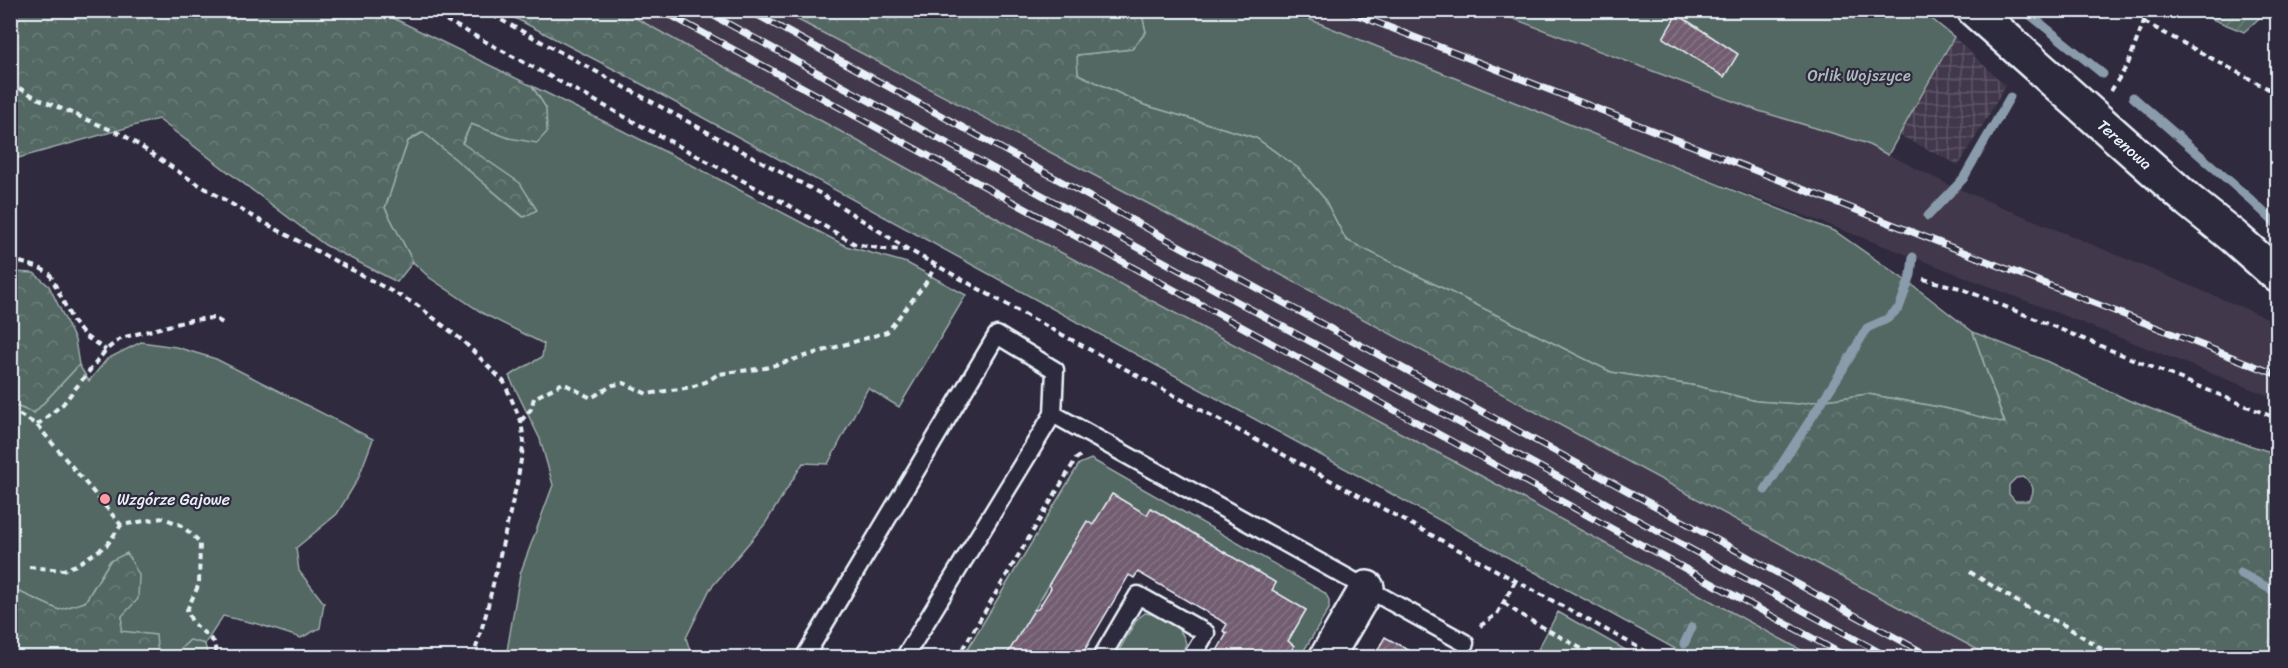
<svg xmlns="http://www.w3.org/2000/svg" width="2288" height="668" font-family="Sriracha,sans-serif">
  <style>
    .built { fill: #43394c }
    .industrial { fill: url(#industrial-grid) }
    .green { fill: #536862; stroke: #9eacad; stroke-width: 1.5 }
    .forest { fill: url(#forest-crowns); stroke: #9eacad; stroke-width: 1.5; fill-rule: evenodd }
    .garden { fill: url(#garden-furrows); stroke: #9eacad; stroke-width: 1.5 }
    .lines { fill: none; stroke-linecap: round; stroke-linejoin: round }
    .stream { stroke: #8a9bab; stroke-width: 9 }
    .building { fill: url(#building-hatch); stroke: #e8f1f8; stroke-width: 1.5 }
    .lane-casing { stroke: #e8f1f8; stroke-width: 21 }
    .street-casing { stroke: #e8f1f8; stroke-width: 38 }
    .path { stroke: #e8f1f8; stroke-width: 4; stroke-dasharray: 6 4.5; stroke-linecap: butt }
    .lane { stroke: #2f2a3d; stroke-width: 16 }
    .street { stroke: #2f2a3d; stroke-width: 33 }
    .rail-casing { stroke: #e8f1f8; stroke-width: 7 }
    .rail { stroke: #2f2a3d; stroke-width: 4.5; stroke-dasharray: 14; stroke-linecap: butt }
    .poi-dot { fill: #ff9aa2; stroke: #2f2a3d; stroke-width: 2 }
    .labels { text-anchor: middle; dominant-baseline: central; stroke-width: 4.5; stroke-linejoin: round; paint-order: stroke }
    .park-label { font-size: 16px; fill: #acbabc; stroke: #2f2a3d }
    .street-label { font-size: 16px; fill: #e8f1f8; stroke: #2f2a3d }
    .poi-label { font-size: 16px; fill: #e8f1f8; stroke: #2f2a3d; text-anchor: start }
  </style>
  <defs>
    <pattern id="industrial-grid" width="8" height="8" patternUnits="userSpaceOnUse" patternTransform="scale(1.5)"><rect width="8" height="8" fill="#43394c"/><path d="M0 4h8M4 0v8" fill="none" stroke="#5e5667"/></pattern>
    <pattern id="forest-crowns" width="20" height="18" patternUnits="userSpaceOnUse" patternTransform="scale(1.5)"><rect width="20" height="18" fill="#536862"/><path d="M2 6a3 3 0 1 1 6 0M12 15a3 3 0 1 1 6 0" fill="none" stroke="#6c7e79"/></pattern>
    <pattern id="garden-furrows" width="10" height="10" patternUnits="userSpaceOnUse" patternTransform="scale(1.5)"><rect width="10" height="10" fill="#536862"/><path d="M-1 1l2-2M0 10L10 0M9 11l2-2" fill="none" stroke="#6c7e79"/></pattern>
    <pattern id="building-hatch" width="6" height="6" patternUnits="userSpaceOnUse" patternTransform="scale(1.5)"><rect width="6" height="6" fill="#725c70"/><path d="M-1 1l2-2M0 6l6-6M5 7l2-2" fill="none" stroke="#867485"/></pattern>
  </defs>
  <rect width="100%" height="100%" fill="#2f2a3d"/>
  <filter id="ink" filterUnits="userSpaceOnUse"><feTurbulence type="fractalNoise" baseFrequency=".0167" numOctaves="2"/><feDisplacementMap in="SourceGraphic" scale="12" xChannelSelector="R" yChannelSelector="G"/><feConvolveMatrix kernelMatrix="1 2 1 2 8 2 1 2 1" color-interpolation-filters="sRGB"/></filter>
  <g filter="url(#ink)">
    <path class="built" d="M501,11h318l1224,646h-353l-1067,-583z
      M1268,11h225l266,100 106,32 82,41 330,138v77l-330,-129z"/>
    <path class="industrial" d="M1954,37l52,49 -47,79 -60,-30z"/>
    <path class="green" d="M1141,11h148l547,221 79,55 58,45 32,92 -61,-16 -76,-14 -70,10 -42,-3 -59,-15 -86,-14 -265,-132 -22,-42 -26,-30 -42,-30 -112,-33 -66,-31 -2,-19 56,-6 14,-17z
      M1493,11h429l32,26 -66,118 -23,-12 -106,-32z
      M532,86l156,77 158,83 61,17 59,32 -67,112 -31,-19 -40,76 -25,-1 -38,61 -55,65 -24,49 6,19h-186l14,-83 33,-89 -13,-46 -31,-63 33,-19 2,-13 -60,-30 -54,-36 -17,-16 -28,-54 23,-67 16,-9 99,85 -34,-54 -27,-19 9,-20 38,14 37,-30z
      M141,342l35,5 40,12 157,80 -15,40 -21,35 -41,34 3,23 25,32 -4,25 -19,10 -43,-14 -35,-8 -18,28 -15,-4 -15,14 -12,2 -6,-9 -36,-16 1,-15 -12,-55 -25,41 -26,8 -46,-21 -3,-16v-169l24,9 45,-48 10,16 18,-22z
      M1091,459l234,134 4,7v9l-29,48h-13l7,-11 -6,-5 18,-31 -34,-20 4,-7 -125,-75 -4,7 -35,-21 -19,31 -6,-3 -81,135 -44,1 117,-194z
      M1558,612l80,45h-104z
      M1145,613c16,1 39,15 41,31l-6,13h-65l22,-38z"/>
    <path class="forest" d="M11,10l368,1 153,75 14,22 1,24 -10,11 -28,-5 -38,-14 -9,19 58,40 17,27 -13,7 -101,-85 -15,9 -23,67 28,54 -16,20 -72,-37 -167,-126 -147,41z
      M501,11h122l390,216 448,238 353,192h-124l-1067,-583z
      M781,11h360l5,21 -14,17 -55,6 1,19 66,31 112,33 42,30 26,30 22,42 265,132 86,14 59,15 42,3 70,-10 76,14 61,15 -32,-91 71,28 84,40 102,39 47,15v203h-286l-825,-444zM2024,477c10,7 12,15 4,24h-13l-6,-7v-9l7,-7z
      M11,272l23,1 15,13 26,54 4,25 -45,48 -23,-9z
      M127,553l12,22 -1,24 -16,17 -1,15 35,4 1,12 6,9 12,-2 15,-14 15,4 3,13h-197v-84l2,16 46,21 26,-8 25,-41z"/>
    <path class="garden" d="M2192,11h75l-23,21z"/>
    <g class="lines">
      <path class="stream" d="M2024,10l79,64
        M2133,97l118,103 27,26
        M1928,216l35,-37 47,-82
        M1765,490l78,-121 24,-41 20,-9 12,-11 12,-33 2,-18
        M2240,573l38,20
        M1684,644l8,-17"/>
    </g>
    <path class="building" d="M1677,14l61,40 -14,23 -61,-39z
      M1112,494l35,21 4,-7 125,75 -4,7 34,20 -18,31 6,5 -7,12h-74l14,-25 -4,-2 4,-7 -89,-52 -4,6 -5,-3 -49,83h-75l29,-48 4,-1 13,-21 -2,-4 38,-63 6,4z
      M1385,637l25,14 -4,7h-33z"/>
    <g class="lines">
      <g class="lane-casing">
        <path id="lane" d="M1053,414l412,229
          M804,658l193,-323 58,35 -2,44 -149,244
          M1101,658l37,-63 68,38 -15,25"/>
      </g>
      <g class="street-casing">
        <g id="street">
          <path id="s1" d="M1974,10l215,191 45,36 44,39"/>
          <path d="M1326,658l41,-70"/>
        </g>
      </g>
      <path class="path" d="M427,10l361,195 67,39 28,5 25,1
        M483,10l338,184 88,56 104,58 645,350
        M2144,22l134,72
        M10,83l29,16 86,37 63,42 62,37 167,90 46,36 41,41 17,39 3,21 -7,41 -31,131 -13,44
        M2111,91l17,-27 20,-54
        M10,259l30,9 10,6 23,48 12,14 21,14
        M1923,279l37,9 318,131
        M10,409l27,16 84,100 42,-7 18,7 19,17 -1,42 -12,26 5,12 22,20 3,16
        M521,421l10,-12 3,-11 29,-15 28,15 22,-13 11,-2 23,11 44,-7 17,-6 10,-7 47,-6 122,-36 38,-48 11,-19
        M37,425l26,-21 43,-54 15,-12 70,-18 23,-2 12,7
        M29,567l34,3 13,-5 31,-20 14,-20
        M1970,572l56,35 38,18 52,33
        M1504,603l17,12 77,43
        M1480,626l17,-12 19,-34
        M957,658l119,-199 4,-3"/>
      <use href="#lane" class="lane"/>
      <use href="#street" class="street"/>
      <g class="rail-casing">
        <path id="rail" d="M661,10l1188,648
          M703,10l1187,648
          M748,10l1185,648
          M1345,10l933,365"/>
      </g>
      <use href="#rail" class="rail"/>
    </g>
  </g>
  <circle class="poi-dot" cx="105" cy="499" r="6"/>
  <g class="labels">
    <g class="park-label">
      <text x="1859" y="75">Orlik Wojszyce</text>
    </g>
    <g class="street-label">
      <text stroke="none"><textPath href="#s1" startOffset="202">Terenowa</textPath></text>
    </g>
    <g class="poi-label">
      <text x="117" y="499">Wzgórze Gajowe</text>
    </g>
  </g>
  <rect width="2288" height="668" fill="none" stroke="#2f2a3d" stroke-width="36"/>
  <rect x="18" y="18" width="2252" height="632" fill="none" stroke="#e8f1f8" stroke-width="2" filter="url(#ink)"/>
</svg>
